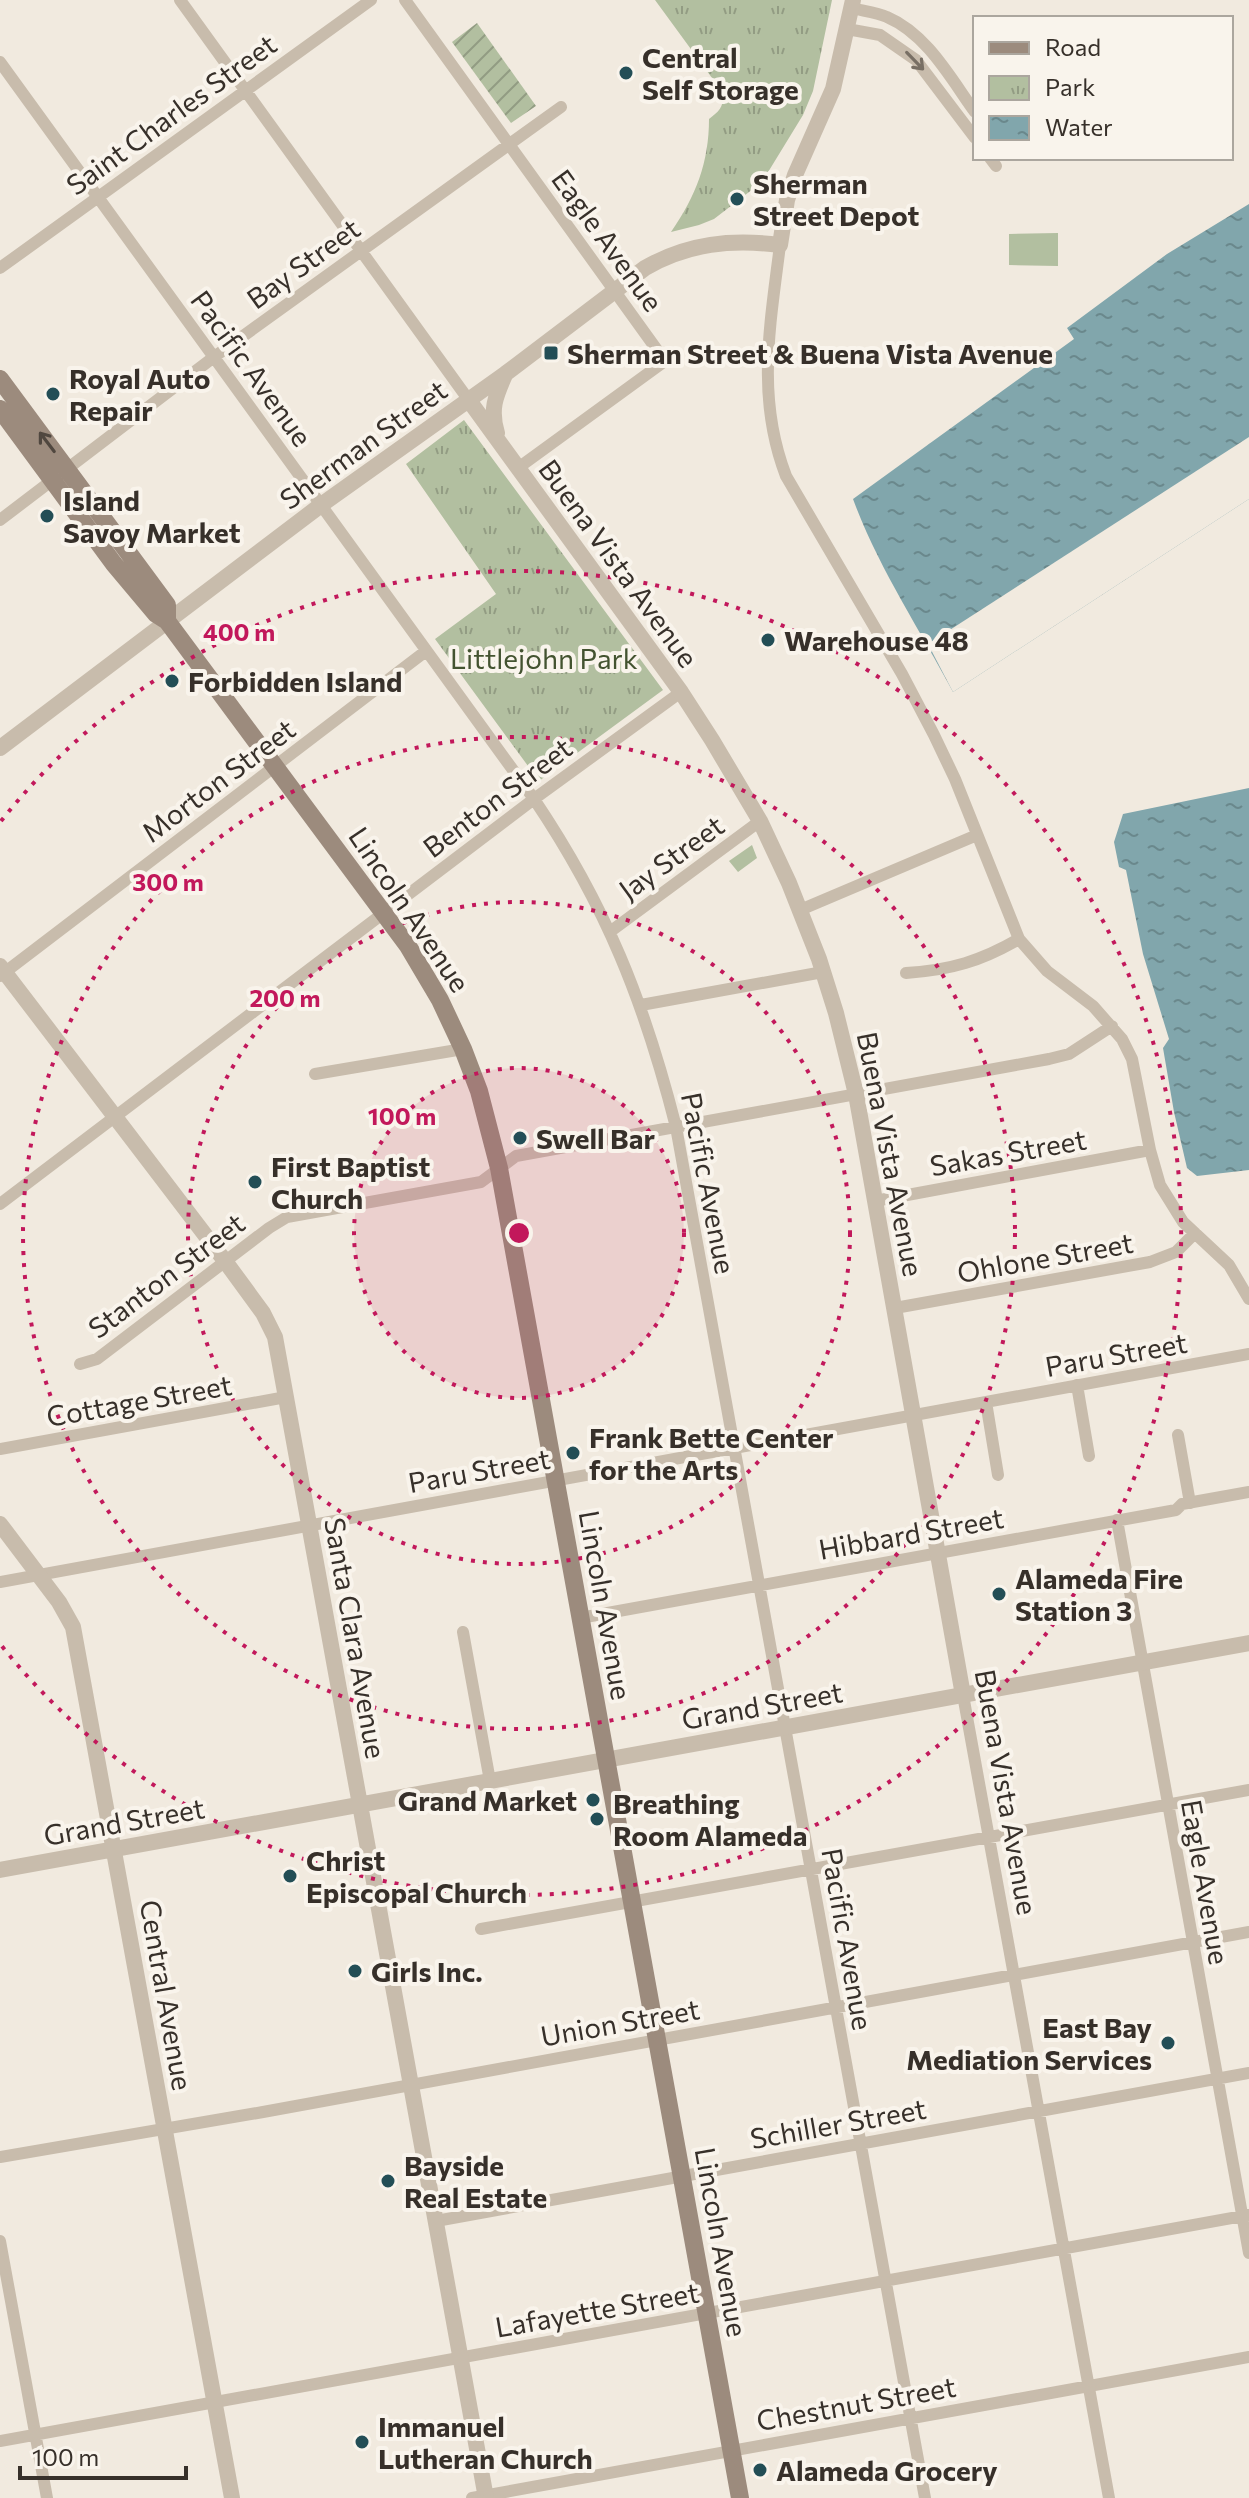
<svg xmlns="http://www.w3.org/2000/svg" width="1249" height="2498" font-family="Commissioner,sans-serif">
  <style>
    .grass { fill: #b2bfa0 }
    .park { fill: url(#park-tufts) }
    .garden { fill: url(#garden-furrows) }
    .water { fill: url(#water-ripples) }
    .pier { fill: #f1eadf }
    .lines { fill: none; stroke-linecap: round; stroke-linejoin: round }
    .minor { stroke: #c8bcac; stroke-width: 12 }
    .tertiary { stroke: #c8bcac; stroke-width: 16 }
    .secondary { stroke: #9c8b7d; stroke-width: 18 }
    .oneway { stroke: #786f64 }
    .oneway2 { stroke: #50473f }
    .ring { fill: none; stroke: #c2185b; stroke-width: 4; stroke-dasharray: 4 8 }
    .poi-dot { fill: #234e56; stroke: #f9f4ec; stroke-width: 3 }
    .labels { text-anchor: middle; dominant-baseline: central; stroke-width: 8; stroke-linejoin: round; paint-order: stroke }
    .poi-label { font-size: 28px; font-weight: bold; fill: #37302a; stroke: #f9f4ec; text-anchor: start }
    .street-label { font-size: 28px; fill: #37302a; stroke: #f9f4ec }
    .park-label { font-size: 28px; fill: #435330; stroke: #f9f4ec }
    .centre { fill: #c2185b; stroke: #f9f4ec; stroke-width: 4 }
    .ring-label { font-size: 24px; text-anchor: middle; font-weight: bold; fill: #c2185b; stroke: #f9f4ec; stroke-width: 8; stroke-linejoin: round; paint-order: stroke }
  </style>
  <defs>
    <pattern id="park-tufts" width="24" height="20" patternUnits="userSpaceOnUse" patternTransform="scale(2)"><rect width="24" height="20" fill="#b2bfa0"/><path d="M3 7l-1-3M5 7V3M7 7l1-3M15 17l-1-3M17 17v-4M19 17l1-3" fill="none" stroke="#929c83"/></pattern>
    <pattern id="garden-furrows" width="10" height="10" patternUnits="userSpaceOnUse" patternTransform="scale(2)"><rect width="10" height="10" fill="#b2bfa0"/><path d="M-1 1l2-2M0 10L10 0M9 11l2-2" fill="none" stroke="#929c83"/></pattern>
    <pattern id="water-ripples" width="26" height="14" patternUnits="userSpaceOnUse" patternTransform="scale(2)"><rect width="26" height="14" fill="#81a6ac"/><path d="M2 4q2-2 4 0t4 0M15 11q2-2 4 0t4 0" fill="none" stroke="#6a888c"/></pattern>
  </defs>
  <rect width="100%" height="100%" fill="#f1eadf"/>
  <path class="grass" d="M1058,233v33l-49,-1v-31z
    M752,845l5,13 -19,14 -9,-11z"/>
  <path class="park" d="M655,0h177l-19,91 -10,24 -41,67 -48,37 -15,6 -28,7c25,-36 38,-70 38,-113 11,-8 15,-13 14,-26z
    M464,420l199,270 -124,91 -104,-142 61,-45 -90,-130z"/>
  <path class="garden" d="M477,23l59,83 -25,17 -59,-81z"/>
  <path class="water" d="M1249,204v295l-296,193c-34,-64 -75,-125 -100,-193l221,-160 -7,-11 100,-74z
    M1249,788v382l-52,6 -10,-8 -13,-56 -11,-64 6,-9 -26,-85 -17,-84 -7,-3 -5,-25 9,-28z"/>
  <path class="pier" d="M1249,437v62l-296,193 -25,-48z"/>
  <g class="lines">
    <path class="minor" d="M180,0l288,399
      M405,0l260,361 -147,107
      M851,8c12,3 26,4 36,9 40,17 64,62 88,95
      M847,29l33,6 36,25 59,78
      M0,62l534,737c72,107 110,202 142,328l249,1371
      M990,158l6,8
      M780,245c-10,81 -24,153 6,231l116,198 32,61 21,44 64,160 28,32 46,35 29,33 10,20 18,91 10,35 23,37 46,43 20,34
      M0,268l371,-268
      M0,520l214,-163 347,-250
      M800,910l177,-75
      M611,931l149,-110
      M906,973c45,-3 75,-12 113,-34
      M0,976l426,-325
      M641,1005l182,-33
      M315,1074l148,-25
      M875,1201l275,-51
      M0,1204l534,-405 147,-107
      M895,1308l255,-46 26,-10 19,-19
      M80,1364l17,-5 172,-131 18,-11 194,-35 35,-26 533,-97 20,-5 43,-28
      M1077,1385l12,71
      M986,1402l12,73
      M1178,1435l12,68
      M0,1449l286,-52
      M1117,1520l132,733
      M0,1582l1249,-228
      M580,1618l596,-108 6,-6 67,-12
      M463,1632l27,149
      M963,1695l146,803
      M481,1929l768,-139
      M0,2157l263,-45 986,-180
      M436,2221l813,-148
      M0,2241l47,257
      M0,2441l1249,-226
      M472,2498l777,-141"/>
    <path class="tertiary" d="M468,399l213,293 31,48 48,81 29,62 30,76 17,54 20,81 107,601
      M497,433c-7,-23 -2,-36 8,-58
      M0,748l321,-243 184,-131 140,-106c43,-25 87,-29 135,-23l7,-45 8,-25 38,-86 20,-89
      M0,966l225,295 38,52 12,24 211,1161
      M0,1524l59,78 14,25 159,871
      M0,1870l1249,-227"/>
    <path class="secondary" d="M0,379l167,226v16
      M0,409l114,155 42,50 11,7 241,325 32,54 23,49 16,42 20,77 241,1330"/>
  </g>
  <defs><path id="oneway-shaft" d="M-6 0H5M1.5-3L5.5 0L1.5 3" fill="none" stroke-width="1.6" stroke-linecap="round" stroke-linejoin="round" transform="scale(2)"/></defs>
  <use class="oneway" href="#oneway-shaft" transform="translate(915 61) rotate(46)"/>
  <use class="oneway2" href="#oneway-shaft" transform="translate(47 442) rotate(-127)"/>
  <circle cx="519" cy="1233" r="165" fill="#c2185b" fill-opacity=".12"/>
  <g class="ring">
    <circle cx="519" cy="1233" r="165"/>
    <circle cx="519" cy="1233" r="331"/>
    <circle cx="519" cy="1233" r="496"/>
    <path d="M1 821A662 662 0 1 1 1 1645"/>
  </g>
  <g class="poi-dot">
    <circle cx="626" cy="73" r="8"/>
    <circle cx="737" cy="199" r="8"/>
    <rect x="543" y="345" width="16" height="16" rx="4"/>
    <circle cx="53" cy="394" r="8"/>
    <circle cx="47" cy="516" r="8"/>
    <circle cx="768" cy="640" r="8"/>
    <circle cx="172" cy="681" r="8"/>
    <circle cx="520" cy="1138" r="8"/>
    <circle cx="255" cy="1182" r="8"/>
    <circle cx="573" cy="1453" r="8"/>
    <circle cx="999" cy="1594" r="8"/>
    <circle cx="593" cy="1800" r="8"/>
    <circle cx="597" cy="1819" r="8"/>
    <circle cx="290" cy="1876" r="8"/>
    <circle cx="355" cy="1971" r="8"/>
    <circle cx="1168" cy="2043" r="8"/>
    <circle cx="388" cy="2181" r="8"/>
    <circle cx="362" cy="2442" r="8"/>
    <circle cx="760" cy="2470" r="8"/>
  </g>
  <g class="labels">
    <g class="poi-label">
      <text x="642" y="57">Central<tspan x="642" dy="32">Self Storage</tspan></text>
      <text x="753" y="183">Sherman<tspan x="753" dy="32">Street Depot</tspan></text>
      <text x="567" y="353">Sherman Street &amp; Buena Vista Avenue</text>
      <text x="69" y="378">Royal Auto<tspan x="69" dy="32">Repair</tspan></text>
      <text x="63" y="500">Island<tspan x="63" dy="32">Savoy Market</tspan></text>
      <text x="784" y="640">Warehouse 48</text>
      <text x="188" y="681">Forbidden Island</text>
      <text x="536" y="1138">Swell Bar</text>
      <text x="271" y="1166">First Baptist<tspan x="271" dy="32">Church</tspan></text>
      <text x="589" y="1437">Frank Bette Center<tspan x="589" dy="32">for the Arts</tspan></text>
      <text x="1015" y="1578">Alameda Fire<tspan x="1015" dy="32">Station 3</tspan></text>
      <text x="577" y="1800" text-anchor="end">Grand Market</text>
      <text x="613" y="1803">Breathing<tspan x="613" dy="32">Room Alameda</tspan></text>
      <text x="306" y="1860">Christ<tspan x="306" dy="32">Episcopal Church</tspan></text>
      <text x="371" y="1971">Girls Inc.</text>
      <text x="1152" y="2027" text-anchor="end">East Bay<tspan x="1152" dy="32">Mediation Services</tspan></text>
      <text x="404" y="2165">Bayside<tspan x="404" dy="32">Real Estate</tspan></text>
      <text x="378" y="2426">Immanuel<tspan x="378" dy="32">Lutheran Church</tspan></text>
      <text x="776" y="2470">Alameda Grocery</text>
    </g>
    <g class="street-label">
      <text transform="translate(171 114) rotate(-36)">Saint Charles Street</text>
      <text transform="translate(608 240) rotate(54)">Eagle Avenue</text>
      <text transform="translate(303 263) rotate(-36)">Bay Street</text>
      <text transform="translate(252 368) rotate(54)">Pacific Avenue</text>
      <text transform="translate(363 444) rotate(-36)">Sherman Street</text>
      <text transform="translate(619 563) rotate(54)">Buena Vista Avenue</text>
      <text transform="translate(218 780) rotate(-37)">Morton Street</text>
      <text transform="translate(497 797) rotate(-37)">Benton Street</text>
      <text transform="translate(671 857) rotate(-36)">Jay Street</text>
      <text transform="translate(410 909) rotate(56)">Lincoln Avenue</text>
      <text transform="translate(1008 1152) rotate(-10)">Sakas Street</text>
      <text transform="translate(891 1154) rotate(79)">Buena Vista Avenue</text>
      <text transform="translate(709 1183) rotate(79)">Pacific Avenue</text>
      <text transform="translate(1045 1257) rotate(-10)">Ohlone Street</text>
      <text transform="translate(166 1275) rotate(-37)">Stanton Street</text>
      <text transform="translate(1116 1354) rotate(-10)">Paru Street</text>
      <text transform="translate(139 1400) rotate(-10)">Cottage Street</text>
      <text transform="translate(479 1470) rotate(-10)">Paru Street</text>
      <text transform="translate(911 1533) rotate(-10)">Hibbard Street</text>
      <text transform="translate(606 1605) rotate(80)">Lincoln Avenue</text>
      <text transform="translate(356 1638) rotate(80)">Santa Clara Avenue</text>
      <text transform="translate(762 1705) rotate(-10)">Grand Street</text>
      <text transform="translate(1007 1792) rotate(80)">Buena Vista Avenue</text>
      <text transform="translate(124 1821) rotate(-10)">Grand Street</text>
      <text transform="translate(1206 1882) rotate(80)">Eagle Avenue</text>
      <text transform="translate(848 1939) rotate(80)">Pacific Avenue</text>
      <text transform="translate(167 1995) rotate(80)">Central Avenue</text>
      <text transform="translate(620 2022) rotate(-10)">Union Street</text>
      <text transform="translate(838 2123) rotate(-10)">Schiller Street</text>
      <text transform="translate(722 2242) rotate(80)">Lincoln Avenue</text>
      <text transform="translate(597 2309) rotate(-10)">Lafayette Street</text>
      <text transform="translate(856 2403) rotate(-10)">Chestnut Street</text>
    </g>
    <g class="park-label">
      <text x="544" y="658">Littlejohn Park</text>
    </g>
  </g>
  <circle cx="519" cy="1233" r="12" class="centre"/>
  <g class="ring-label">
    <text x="239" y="641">400 m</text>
    <text x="168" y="891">300 m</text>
    <text x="285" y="1007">200 m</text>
    <text x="402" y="1125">100 m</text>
  </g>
  <rect x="973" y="16" width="260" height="144" fill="#f9f4ec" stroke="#aba69e" stroke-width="2"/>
  <rect x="989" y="42" width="40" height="12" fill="#9c8b7d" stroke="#aba69e" stroke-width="2"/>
  <text x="1045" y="56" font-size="24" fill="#37302a">Road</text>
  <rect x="989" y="76" width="40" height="24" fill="url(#park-tufts)" stroke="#aba69e" stroke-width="2"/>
  <text x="1045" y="96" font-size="24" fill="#37302a">Park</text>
  <rect x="989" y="116" width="40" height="24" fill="url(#water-ripples)" stroke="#aba69e" stroke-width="2"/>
  <text x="1045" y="136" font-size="24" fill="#37302a">Water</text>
  <path d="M20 2466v12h166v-12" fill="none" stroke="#37302a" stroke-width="4"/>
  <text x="32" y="2466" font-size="24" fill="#37302a" stroke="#f9f4ec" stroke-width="6" paint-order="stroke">100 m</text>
</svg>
